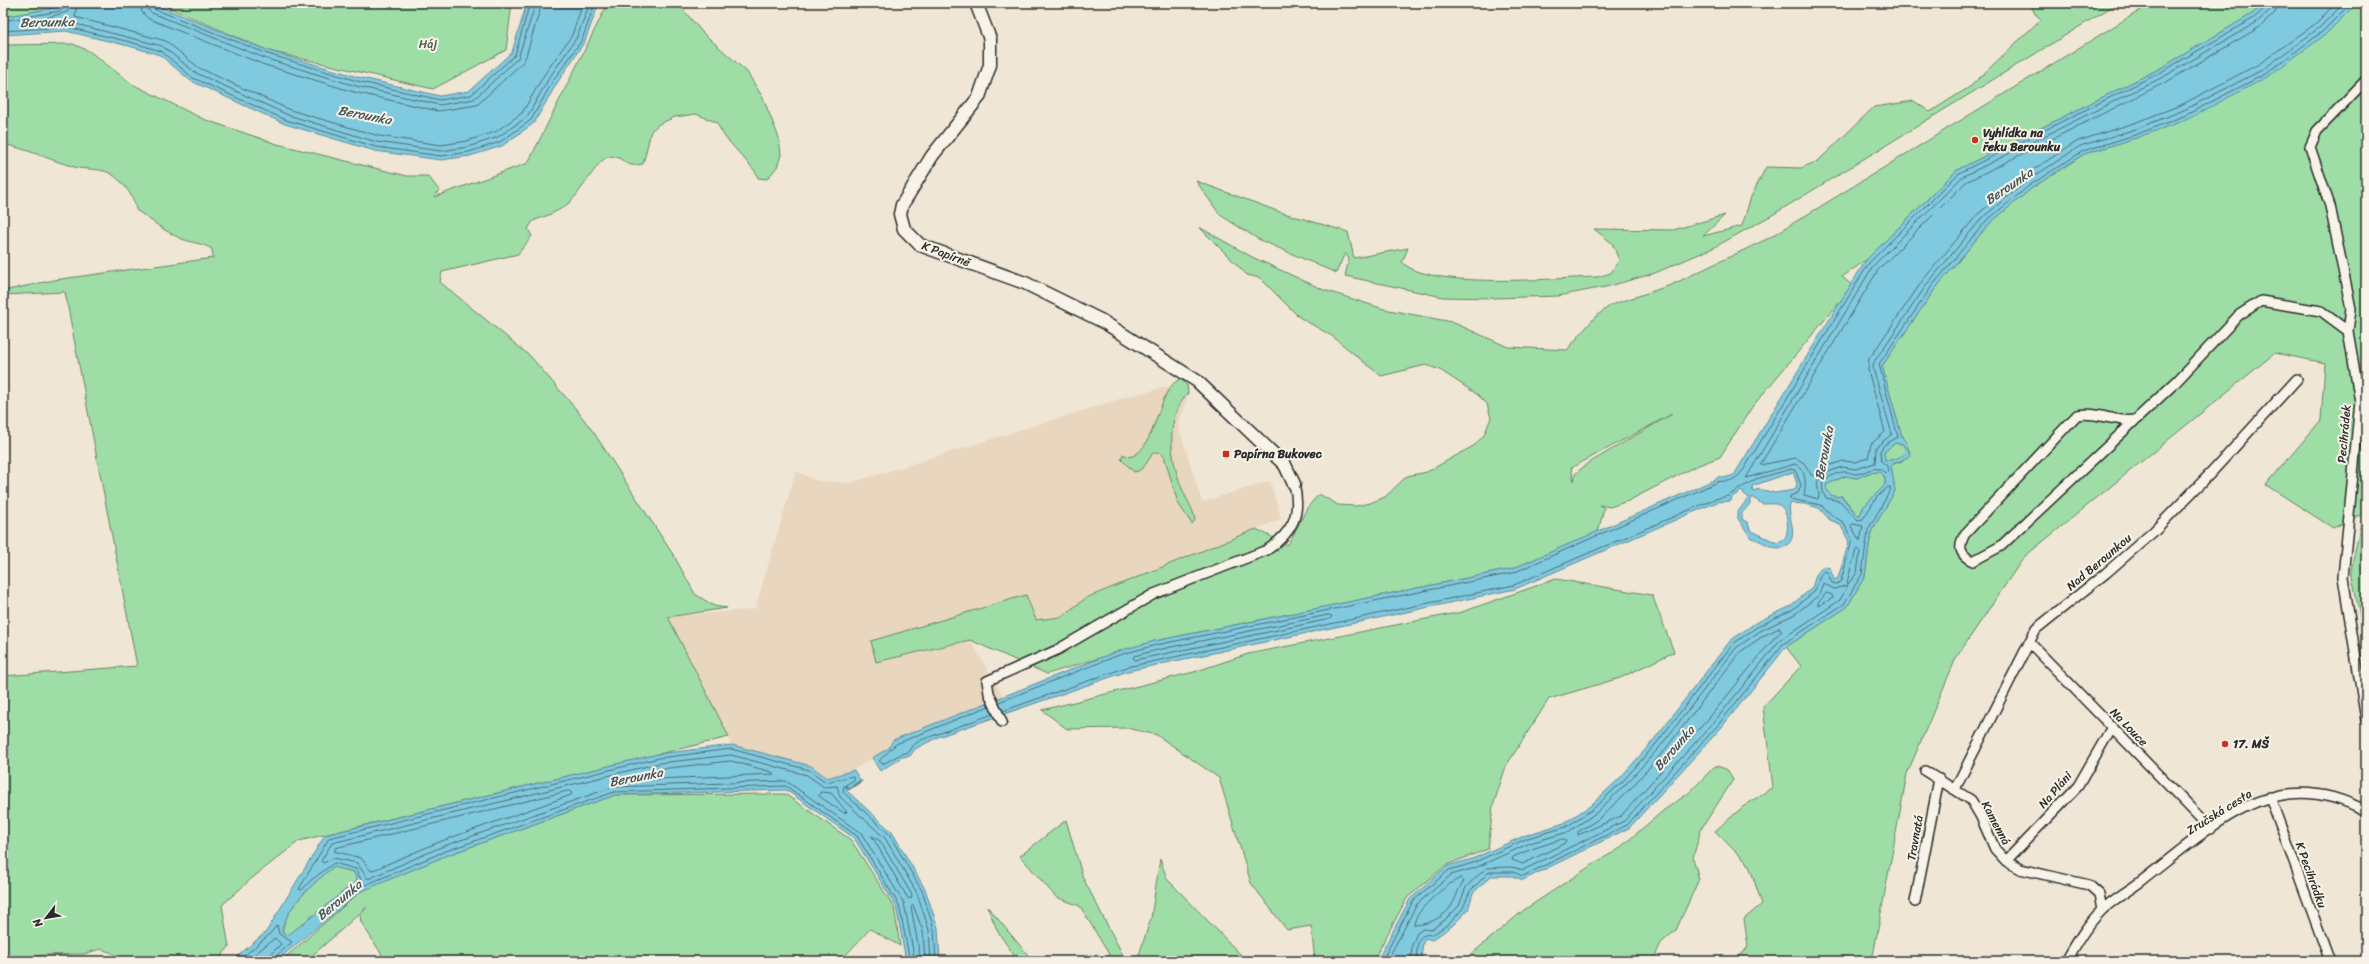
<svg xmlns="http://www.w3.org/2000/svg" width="2369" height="964" font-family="Sriracha,sans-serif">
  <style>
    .built { fill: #e8d6be }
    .green { fill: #9fdda6; stroke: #658468; fill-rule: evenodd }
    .water { fill: #80cae0; stroke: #5e8a98; fill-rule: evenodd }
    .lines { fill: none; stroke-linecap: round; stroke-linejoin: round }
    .shore { stroke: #4d6b73; stroke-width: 1 }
    .stream { stroke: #5e8a98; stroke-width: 2.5 }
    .street-casing { stroke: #2b2b2b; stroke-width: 12 }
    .secondary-casing { stroke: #2b2b2b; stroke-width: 15 }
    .street { stroke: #f7f3e8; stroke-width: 9 }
    .secondary { stroke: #f7f3e8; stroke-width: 12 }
    .poi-dot { fill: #c8321e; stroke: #f7f3e8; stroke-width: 1.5 }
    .labels { text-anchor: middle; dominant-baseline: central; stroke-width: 4; stroke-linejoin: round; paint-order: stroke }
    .park-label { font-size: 12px; fill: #48584a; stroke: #f7f3e8 }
    .poi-label { font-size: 12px; font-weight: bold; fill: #2b2b2b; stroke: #f7f3e8; text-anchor: start }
    .street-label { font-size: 12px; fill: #2b2b2b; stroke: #f7f3e8 }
    .water-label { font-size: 13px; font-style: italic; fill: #405358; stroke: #f7f3e8 }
  </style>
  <rect width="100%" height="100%" fill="#f0e6d5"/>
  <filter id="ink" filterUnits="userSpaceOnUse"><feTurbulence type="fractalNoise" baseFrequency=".025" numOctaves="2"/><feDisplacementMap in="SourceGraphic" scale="8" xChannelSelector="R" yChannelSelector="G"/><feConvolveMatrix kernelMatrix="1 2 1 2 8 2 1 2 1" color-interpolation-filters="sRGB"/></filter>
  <g filter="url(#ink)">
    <path class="built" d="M1166,387l22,10 -10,27 24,78 68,-21 11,38 -195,79 -25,19 -25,3 -10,-25 -155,46 6,21 93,-22 33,56 -110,44 -4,8 -36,22 -26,8 -16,-12 -79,-21 -64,-128 87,-8 41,-138 22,10 33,2 275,-86z"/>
    <path class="green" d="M3,3h62l-6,4 -56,10z
      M158,3h354l-6,47 -73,39 -164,-38z
      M608,3h77l-4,4 21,25 45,40 16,26 16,40 2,17 -4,12 -10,12 -9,-1 -3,-7 -30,-34 -9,-15 -20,-8 -21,3 -16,7 -8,7 -8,33c-4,0 -9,2 -12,1 -9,-3 -13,-11 -23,-8 -10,2 -27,36 -39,46 -11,9 -23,13 -36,18l-5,8 4,7 -14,18 -76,18 -2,10 90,74 46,53 18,24 80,123 21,38 19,12 13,2 -59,9 61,120 -430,104 -48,38 -29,26 7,42 -12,14h-92l-15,-9 -10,-3 -16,5 -41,1 -40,6v-285l134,-10 -72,-374 -62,3v-4l51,-11 159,-22 -1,-9c-10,-6 -20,-6 -30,-10 -17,-7 -31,-19 -46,-29 -1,-14 -18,-36 -32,-39 -11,-3 -23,-1 -33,-5 -23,-7 -44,-17 -68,-22v-99l70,-1 16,7 43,33 71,35 74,25 130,32h21l11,14 -5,7 94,-34z
      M2030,3h55l-7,6 9,-6h31l-344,211 -61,34 -58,25 -45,13 -52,10 -63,2 -52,-1 -98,-21 4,-17 -4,-6 -9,20 -78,-34 -38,-24 -24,-34 84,31 68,20 6,26 54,-10 -6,14c26,28 155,16 195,15l14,-4 8,-13 -7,-17 -18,-14 79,1 52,-15 -22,21 39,-10 9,-29 15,-30 35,1 17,-7 56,-54 40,-6 16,11 41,-26 70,-67 -6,-5z
      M2152,3h113l-13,11 -91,54 -204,102 -91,90 -24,17 11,9 -101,121 -32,50 -24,9 -68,35 -18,6 -11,-2 5,3 -6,24 -86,37 -357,72 -108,33 -77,-34 -94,22 -5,-21 155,-46 10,25 25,-3 25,-19 170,-69 32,16 19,-37 12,-14 19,11 18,1 14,-3 15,-6 22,-21 20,-4 48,-27 9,-10 7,-17 -4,-14 -9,-9 -38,-25 -14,-5 -45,11 -49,-40 -33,-19 -39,-39 -13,-3 -48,-48 53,30 72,33 60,19 68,13 56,25 59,3 28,-33 16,-12 60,-20 98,-47zM1672,414l-85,50 -12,10 -1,7 -3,-13z
      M2357,3h9v646l-15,-79 12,-56 -30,14 -67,-43 55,-65 4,-57 -50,-10 -251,204 -68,101 -49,116 -35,187h-137l13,-14 -4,-28 18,-15 -13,-39 -34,-34 29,-25 29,-19 -10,-80 38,-41 -15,-19 61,-40 18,-31 6,-44 24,-41 -4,-26 11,-4 8,-9 -8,-15 -20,-71 53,-77 54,-65 43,-36 52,-34 55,-17 186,-102z
      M1180,379l7,6 1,8c-23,25 -18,63 -7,93 4,12 12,21 14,34l-3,4 -14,-21 -14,-47 -5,-4 -6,1c-5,7 -9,18 -19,19l-13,-13 2,-5 6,3c28,-5 27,-68 51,-78z
      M1895,443l8,1 3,7c-4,6 -14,11 -21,9l-1,-8z
      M1879,472l6,6v7l-21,21 -5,11 -17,-21c-10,2 -15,-2 -17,-11l21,-9 11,2 11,-5z
      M1556,579l96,16 22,57 -54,26 -71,21 -43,67 -13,40 -5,43 -42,16 -39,33 -34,63h-58l-4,-35 -24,4 -36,-47 -32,-105 -62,-43 -30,-7 -60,1 -25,-19 152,-38 54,-18 214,-42z
      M1715,766c9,1 15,5 18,14l-32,49 -8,29 6,21 -23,51 -15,13 -8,18h-190l61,-51 74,-49 18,-10 48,-41 25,-17z
      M785,794l66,46 43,67 6,39 -30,-17 -30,32h-454l-25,-39 -1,-7 7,-8 -61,54h-25l80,-70 84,-35 170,-61z
      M1066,820l17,58 43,83h-13l-33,-55 -24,-9 -36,-41z
      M1160,859l7,20 80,82h-110l14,-43z
      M333,867l21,5 3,9 -69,55 -6,-4c3,-25 33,-50 51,-65z
      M987,906l46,55h-15l-20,-29z"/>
    <path class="water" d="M65,3h86l118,48 89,26 82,19 29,-5 43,-39 15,-49h72l-14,38 -28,42 -23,40 -32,23 -32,10 -29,4 -66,-9 -90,-27 -94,-43 -31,-26 -31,-9 -63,-15 -63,4v-18l56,-10z
      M2265,3h92l-32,32 -58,42 -79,42 -49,18 -55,17 -52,34 -43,36 -54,65 -53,77 20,71 5,7 3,12 -19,9 4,26 -24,41 -6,44 -18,31 -61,40 -65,81 -92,100 -106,52 -11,-4h-21l-18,17 -5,17 -16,16 -20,14 -7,-2c-4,8 -2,15 -5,23h-43l33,-62 37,-33 25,-7 54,-24 38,-12 26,-17 30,-28 32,-36 78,-101 25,-18 34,-16 23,-19 4,-13 7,-9 7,2 4,12 4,-2 11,-36 -9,-18 -10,-4 -11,-12 -14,-4 -15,-1c-4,15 13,36 -8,45 -12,1 -20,-8 -31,-10l-14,-21v-4l12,-16 -5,-2 -2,-4 -10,6 -1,4 -14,1 -202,87 -387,82 -190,66 -23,12 -5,7 -8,1 -22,14 -8,-13 17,-10 4,-8 225,-89 37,-10 357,-72 202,-89 6,-4 4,2 10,-3 132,-215 91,-90 204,-102 91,-54zM1895,443l8,1 3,7c-4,6 -14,11 -21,9l-1,-8zM1793,472l4,12 -2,6 -20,3 -16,-4 -6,2 -1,-5zM1879,472l6,6v7l-21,21 -5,11 -18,-21c-9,2 -14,-2 -15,-11l19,-9 12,2 11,-5zM1752,497c4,2 7,6 11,7 5,0 12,-1 16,1 10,5 11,29 4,36l-6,2 -27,-13 -2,-7 -6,-4v-6l8,-9z
      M732,745l79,21 16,12 27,-8 6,10 -14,10 46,42 33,57 13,39 2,33h-34l-10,-55 -42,-68 -68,-48 -171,5 -170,61 -85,36 -84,69h-44l34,-29 59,-97 333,-81zM333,867l21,5 3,9 -70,55 -5,-4c3,-25 33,-50 51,-65z"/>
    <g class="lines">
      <path class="shore" d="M71,3l-4,9 -25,7v3h26l94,24 34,27 92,42 89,27 64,9 27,-4 30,-10 29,-20 22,-39 28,-41 13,-34
        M77,3l-2,14 91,24 33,27 91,42 89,26 62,9 26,-4 28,-9 27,-19 22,-38 28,-40 11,-32
        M140,3l2,9 7,7 116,46 89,27 84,19 39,-6 46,-43 3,-6 16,-53
        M146,3l1,6 5,4 115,46 89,27 84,19 34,-6 44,-41 18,-55
        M151,3l3,6 114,45 89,27 83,19 31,-5 44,-40 15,-52
        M2272,3l-2,7 -13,12 -92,54 -203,101 -89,89 -127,212 49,-14c12,6 11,20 9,31l14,4 1,-3 -2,-14 11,-10 14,-5 14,2 19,-6 1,-16 16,-13 -19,-66 1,-6 54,-79 54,-65 45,-37 53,-35 56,-17 48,-19 78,-40 57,-42 25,-25
        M2278,3l-3,10 -15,14 -92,54 -202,101 -88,88 -118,195 36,-7 8,5 8,13 16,-10 15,-5 12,1 13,-4 3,-14 14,-12 -17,-62 1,-11 54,-79 55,-66 45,-38 55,-35 56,-18 47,-18 78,-41 56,-40 21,-21
        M3,21l57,-10 5,-4 1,-4
        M3,31l64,-4 63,15 31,9 32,27 93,42 90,27 65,9 28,-4 31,-10 31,-22 22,-39 29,-41 13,-37
        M1853,524l10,2 -3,15 -9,-15z
        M1858,549l2,2 -3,22 -9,11 -1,-2 9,-32z
        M1827,593l5,2 1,3 -15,8v-3z
        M1329,615l3,1 -2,3 -195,41 -2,-2 1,-2 23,-6z
        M1780,628l2,3 -8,7 -65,80 -88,98 -43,19v-3l22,-14 31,-30 33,-37 76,-99 23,-16z
        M999,702l120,-47 37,-10 357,-72 207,-92c11,2 17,-3 24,-12l125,-206 90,-90 204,-102 91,-53 12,-11 1,-4
        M989,706l-93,38 -17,17 4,3 18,-10 7,-2 4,-6 9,-6 72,-26
        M1003,711l124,-44 387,-82 201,-86 13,-3 28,-17 35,-10 4,1 6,15 -3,8 -8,3v3l31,6 12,11 10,6 9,18 -11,41 -4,3 -5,-1 -5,-11 -3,-1 -4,5 -5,15 -23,19 -35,17 -24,17 -78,101 -32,36 -30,28 -27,18 -38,11 -55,25 -24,7 -36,31 -31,60
        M731,761l41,11 2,2 -140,6 -3,-2 2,-2 28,-7z
        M569,791l3,2 -1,2 -132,47 -68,29 -10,-13 -27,-7 2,-3z
        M821,792l10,1 16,19 -3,1 -25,-17z
        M872,836l8,5 32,54 -1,4 -3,-1z
        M1563,839l3,2 -1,2 -42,21 -11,-4 1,-3 19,-8z
        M1461,878l3,3c-6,7 -7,15 -11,22 -7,14 -25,22 -39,22 0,-14 34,-43 47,-47z
        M238,961l31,-26 8,-10 2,9 13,8 -17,15 -1,4
        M246,961l29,-23 6,6 -10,10 -2,7
        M910,961l-11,-56 -42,-69 -71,-50 -172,6 -171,60 -80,34 -3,-1 1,-5 -5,-11 -22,-6 -24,18 -8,9 -3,-1 30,-51 330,-80 72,-9 78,21 17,12 27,-6 1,4 -10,6 -1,6 46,42 33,57 12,38 2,32
        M915,961l-11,-58 -43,-70 -75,-52 -173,6 -172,60 -73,32 -11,-16 -23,-5 -11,5 -2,-2 11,-18 328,-80 71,-8 76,20 17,12 13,-1 3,11 45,41 32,55 12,37 2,31
        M921,961l-10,-54 2,-2 10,26 2,30
        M1387,961l30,-57 34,-29 24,-7 55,-25 38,-11 28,-19 30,-29 33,-36 77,-100 24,-17 35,-17 24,-19 4,-12 11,6 14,-4 -8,15 -61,41 -65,81 -90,99 -101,49 -11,-3 -26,1 -20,19 -7,19 -13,13 -15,11 -8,-1 -6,4 -5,12 -1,16
        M1416,961c2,-12 -2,-29 16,-26l18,-12 13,-15 7,-17 19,-19h24l10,4 104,-51 91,-100 65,-81 61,-40 18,-30 6,-44 23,-41 -3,-2 -11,10 -14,22 -5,1 -18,-19 -14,-3 -3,-6 -1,-9c5,-6 17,-12 25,-11 3,0 6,2 9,2 11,-1 19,-11 29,-1l3,-1 -1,-6 -6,-5 -1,-10 4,-6 14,-8 -19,-73 53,-78 54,-65 44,-36 53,-34 55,-17 48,-19 79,-41 57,-42 29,-29"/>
      <path class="stream" d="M846,786l3,3 12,-8"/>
      <g class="street-casing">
        <path id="street" d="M2366,80l-49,51 -7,16 20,59 21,103 -3,22 12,71 -17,175 23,143
          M2135,420c-19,3 -38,-9 -58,-5l-112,119c-7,12 -6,21 8,27l28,-15 176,-165 62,-66 22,-14 60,10 27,20
          M2029,642l182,187
          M1002,722l-13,-29 -2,-12 70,-31 97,-56 113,-44c25,-17 35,-35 27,-66
          M1925,771l46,29 10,17 14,32 11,12 14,8 69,16 10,9 3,16
          M1955,789l81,-160 70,-56 47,-41 58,-59 86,-94
          M2270,797l60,164
          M2006,861l72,-75 34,-59
          M1915,902l24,-123
          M2066,961c10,-17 20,-35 35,-50 11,-11 26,-19 39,-29 36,-27 86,-73 129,-84 34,-10 67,-3 97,13"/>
      </g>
      <g class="secondary-casing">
        <path id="secondary" d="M976,3l14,36v26l-11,32 -47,59 -30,49 -2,9 4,15 16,16 105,38 77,38 95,60 88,84 9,19"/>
      </g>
      <use href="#street" class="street"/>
      <use href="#secondary" class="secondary"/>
    </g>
  </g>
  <g class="poi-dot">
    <circle cx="1975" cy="140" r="4"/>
    <rect x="1222" y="450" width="8" height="8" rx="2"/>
    <circle cx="2225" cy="744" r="4"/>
  </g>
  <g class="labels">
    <g class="park-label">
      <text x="428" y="44">Háj</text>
    </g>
    <g class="poi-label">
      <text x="1983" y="133">Vyhlídka na<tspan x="1983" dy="14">řeku Berounku</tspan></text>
      <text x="1234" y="454">Papírna Bukovec</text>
      <text x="2233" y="744">17. MŠ</text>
    </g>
    <g class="street-label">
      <text transform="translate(946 254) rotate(21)">K Papírně</text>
      <text transform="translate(2344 434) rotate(-85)">Pecihrádek</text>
      <text transform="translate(2099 562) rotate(-40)">Nad Berounkou</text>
      <text transform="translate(2129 727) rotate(46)">Na Louce</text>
      <text transform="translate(2055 790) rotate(-49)">Na Pláni</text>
      <text transform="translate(2219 812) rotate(-32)">Zručská cesta</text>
      <text transform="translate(1996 823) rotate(62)">Kamenná</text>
      <text transform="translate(1915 838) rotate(-80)">Travnatá</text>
      <text transform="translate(2311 875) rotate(70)">K Pecihrádku</text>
    </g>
    <g class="water-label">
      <text transform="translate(47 22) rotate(-1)">Berounka</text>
      <text transform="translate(365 115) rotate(11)">Berounka</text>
      <text transform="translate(2009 186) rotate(-34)">Berounka</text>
      <text transform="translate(1824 453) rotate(-79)">Berounka</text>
      <text transform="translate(1674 748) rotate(-49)">Berounka</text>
      <text transform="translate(636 777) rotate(-11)">Berounka</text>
      <text transform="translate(339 900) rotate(-40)">Berounka</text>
    </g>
  </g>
  <rect width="2369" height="964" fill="none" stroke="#f7f3e8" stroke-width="16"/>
  <rect x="8" y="8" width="2353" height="948" fill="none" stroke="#2b2b2b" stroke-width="1.5" filter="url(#ink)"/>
  <g transform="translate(46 918) rotate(239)" stroke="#f7f3e8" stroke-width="3" paint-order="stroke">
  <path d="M0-3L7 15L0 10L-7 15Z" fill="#2b2b2b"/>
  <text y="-6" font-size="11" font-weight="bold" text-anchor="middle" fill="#2b2b2b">N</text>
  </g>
</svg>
